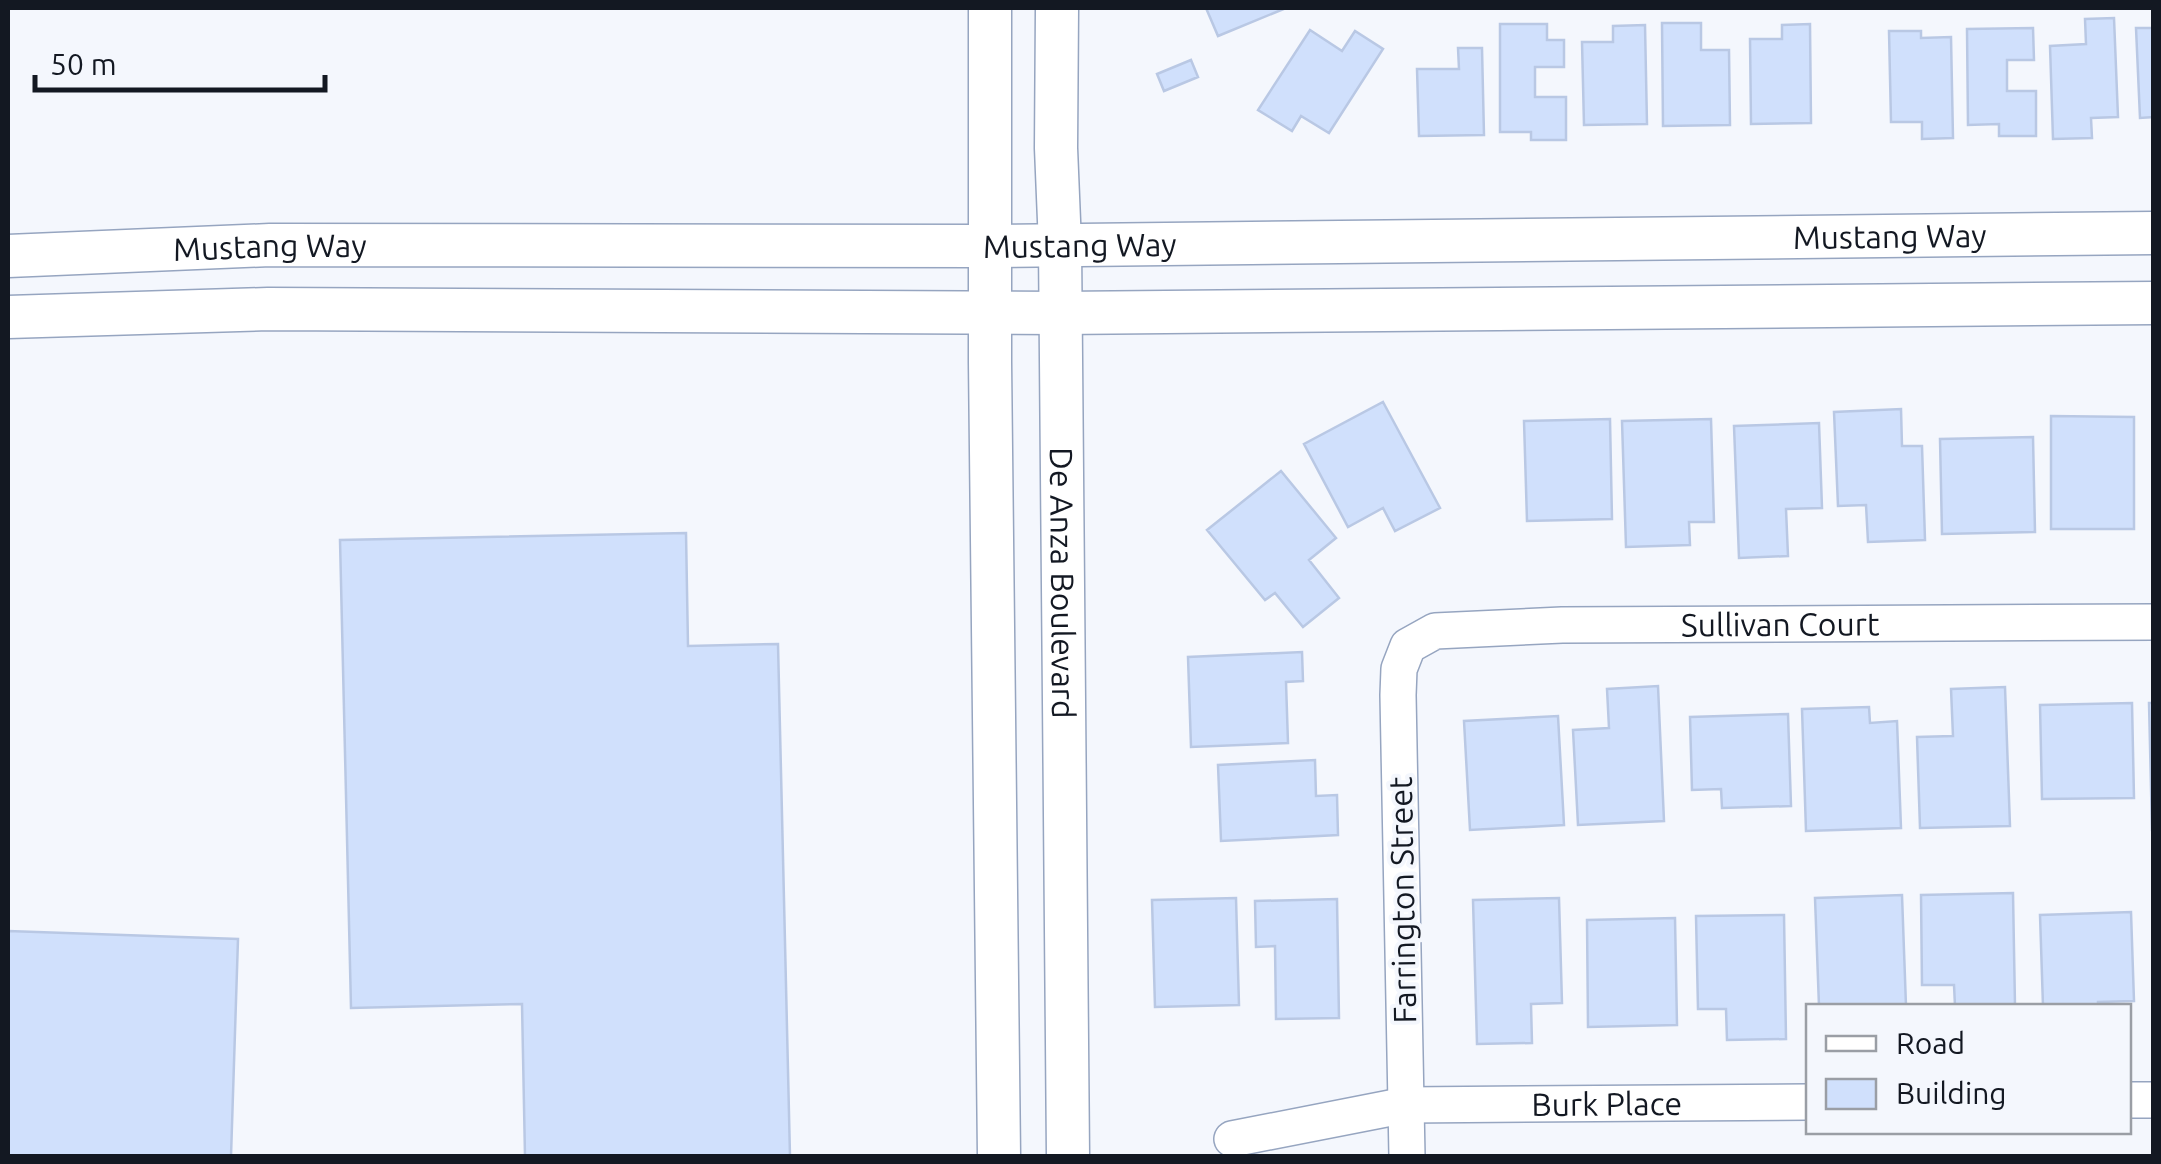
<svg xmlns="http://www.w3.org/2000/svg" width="2161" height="1164" font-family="Ubuntu,sans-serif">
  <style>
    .building { fill: #d0e0fc; stroke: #b9c8e4; stroke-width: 2.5 }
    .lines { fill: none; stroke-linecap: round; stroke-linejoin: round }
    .minor-casing { stroke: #96a5c0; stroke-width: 38 }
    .tertiary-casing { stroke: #96a5c0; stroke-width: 45 }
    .minor { stroke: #fff; stroke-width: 35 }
    .tertiary { stroke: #fff; stroke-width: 42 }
    .labels { text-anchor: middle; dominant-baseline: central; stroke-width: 8; stroke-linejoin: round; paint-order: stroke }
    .street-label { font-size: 32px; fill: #131822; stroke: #f4f7fd }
  </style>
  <rect width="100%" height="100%" fill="#f4f7fd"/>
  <path class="building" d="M1206,8h80l-68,28z
    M2114,18l4,99 -27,1 1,20 -39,1 -3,-93 36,-2 -1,-25z
    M1662,23h39v27h28l1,75 -67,1z
    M1500,24h47v16h17v27h-29v30h31v43h-35v-8h-31z
    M1810,24l1,99 -60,1 -1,-85h32v-14z
    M1645,25l2,99 -63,1 -2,-83h31v-16z
    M2033,28l1,32h-27v31h29v45h-37v-12l-31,1 -1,-96z
    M2136,28h18v89l-14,1z
    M1310,30l32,21 13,-20 28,18 -54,84 -28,-17 -9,15 -34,-21z
    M1889,31h32v7l30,-1 2,101 -31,1v-17h-31z
    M1458,48h24l2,87 -65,1 -2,-67h42z
    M1191,60l7,17 -34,14 -7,-17z
    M1383,402l57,106 -45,23 -12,-23 -35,19 -44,-83z
    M1901,409l1,37h20l3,94 -57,2 -2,-37 -28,1 -4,-94z
    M2051,416l83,1v112h-83z
    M1610,419l2,100 -85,2 -3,-100z
    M1711,419l3,103h-25l1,23 -64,2 -4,-126z
    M1819,423l3,85 -36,1 2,47 -49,2 -5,-132z
    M2033,437l2,95 -93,2 -2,-95z
    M1281,471l55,67 -27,22 30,38 -36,29 -28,-34 -10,7 -58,-70z
    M686,533l2,113 90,-2 12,512h-265l-3,-152 -171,4 -11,-468z
    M1302,652l1,29 -17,1 2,61 -97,4 -3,-90z
    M1658,686l6,135 -86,4 -5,-95 36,-2 -2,-39z
    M2005,687l5,139 -90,2 -3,-91 36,-1 -2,-47z
    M2132,703l2,95 -92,1 -2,-94z
    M2149,703h5v127h-2z
    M1869,707l1,16 27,-2 4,107 -95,3 -4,-122z
    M1788,714l3,92 -69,2 -1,-19 -29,1 -2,-73z
    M1558,716l6,109 -94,5 -6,-109z
    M1315,760l1,36 21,-1 1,40 -117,6 -3,-76z
    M2013,893l2,113h-60l-1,-21h-32l-1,-90z
    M1902,895l4,111h-87l-4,-108z
    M1236,898l3,107 -84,2 -3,-107z
    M1559,898l3,105 -31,1 1,39 -55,1 -4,-144z
    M1337,899l2,119 -63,1 -1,-73 -19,1 -1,-46z
    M2131,912l3,89 -36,1v4h-55l-3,-91z
    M1784,915l2,124 -59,1 -1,-31h-28l-2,-93z
    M1675,918l2,107 -89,2 -1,-107z
    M8,931l230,8 -7,217h-223z"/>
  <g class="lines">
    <g class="minor-casing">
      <g id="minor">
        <path d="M2128,1100h26"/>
        <path id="s1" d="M1232,1139l174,-34 402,-3"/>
        <path id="s2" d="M1407,1156l-9,-461 1,-26 9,-23 27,-15 127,-6 592,-3"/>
      </g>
    </g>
    <g class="tertiary-casing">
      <g id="tertiary">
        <path d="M990,8v354l9,794"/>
        <path id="s3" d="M1057,8l-1,140 4,97 8,911"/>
        <path id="s4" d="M8,256l262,-11 719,1 1165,-13"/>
        <path d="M8,317l260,-8 792,4 1094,-10"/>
      </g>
    </g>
    <use href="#minor" class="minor"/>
    <use href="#tertiary" class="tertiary"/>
  </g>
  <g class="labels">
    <g class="street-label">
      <text stroke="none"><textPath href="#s4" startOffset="1882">Mustang Way</textPath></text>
      <text stroke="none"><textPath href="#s4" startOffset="1072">Mustang Way</textPath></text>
      <text stroke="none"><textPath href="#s4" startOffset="262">Mustang Way</textPath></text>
      <text stroke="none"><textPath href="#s3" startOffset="575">De Anza Boulevard</textPath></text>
      <text stroke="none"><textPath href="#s2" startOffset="888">Sullivan Court</textPath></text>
      <text transform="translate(1402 900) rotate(-91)">Farrington Street</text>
      <text stroke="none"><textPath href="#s1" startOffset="378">Burk Place</textPath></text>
    </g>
  </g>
  <rect width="2161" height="1164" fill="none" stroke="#131822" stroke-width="20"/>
  <rect x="1806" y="1004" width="325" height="130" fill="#f4f7fd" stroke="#9a9ea5" stroke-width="2.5"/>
  <rect x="1826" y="1036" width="50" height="15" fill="#ffffff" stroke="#9a9ea5" stroke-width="2.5"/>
  <text x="1896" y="1054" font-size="30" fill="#131822">Road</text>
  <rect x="1826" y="1079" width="50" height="30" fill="#d0e0fc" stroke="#9a9ea5" stroke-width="2.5"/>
  <text x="1896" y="1104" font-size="30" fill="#131822">Building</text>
  <path d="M35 75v15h290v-15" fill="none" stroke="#131822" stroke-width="5"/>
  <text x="50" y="75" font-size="30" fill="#131822" stroke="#f4f7fd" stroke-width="8" paint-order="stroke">50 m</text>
</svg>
